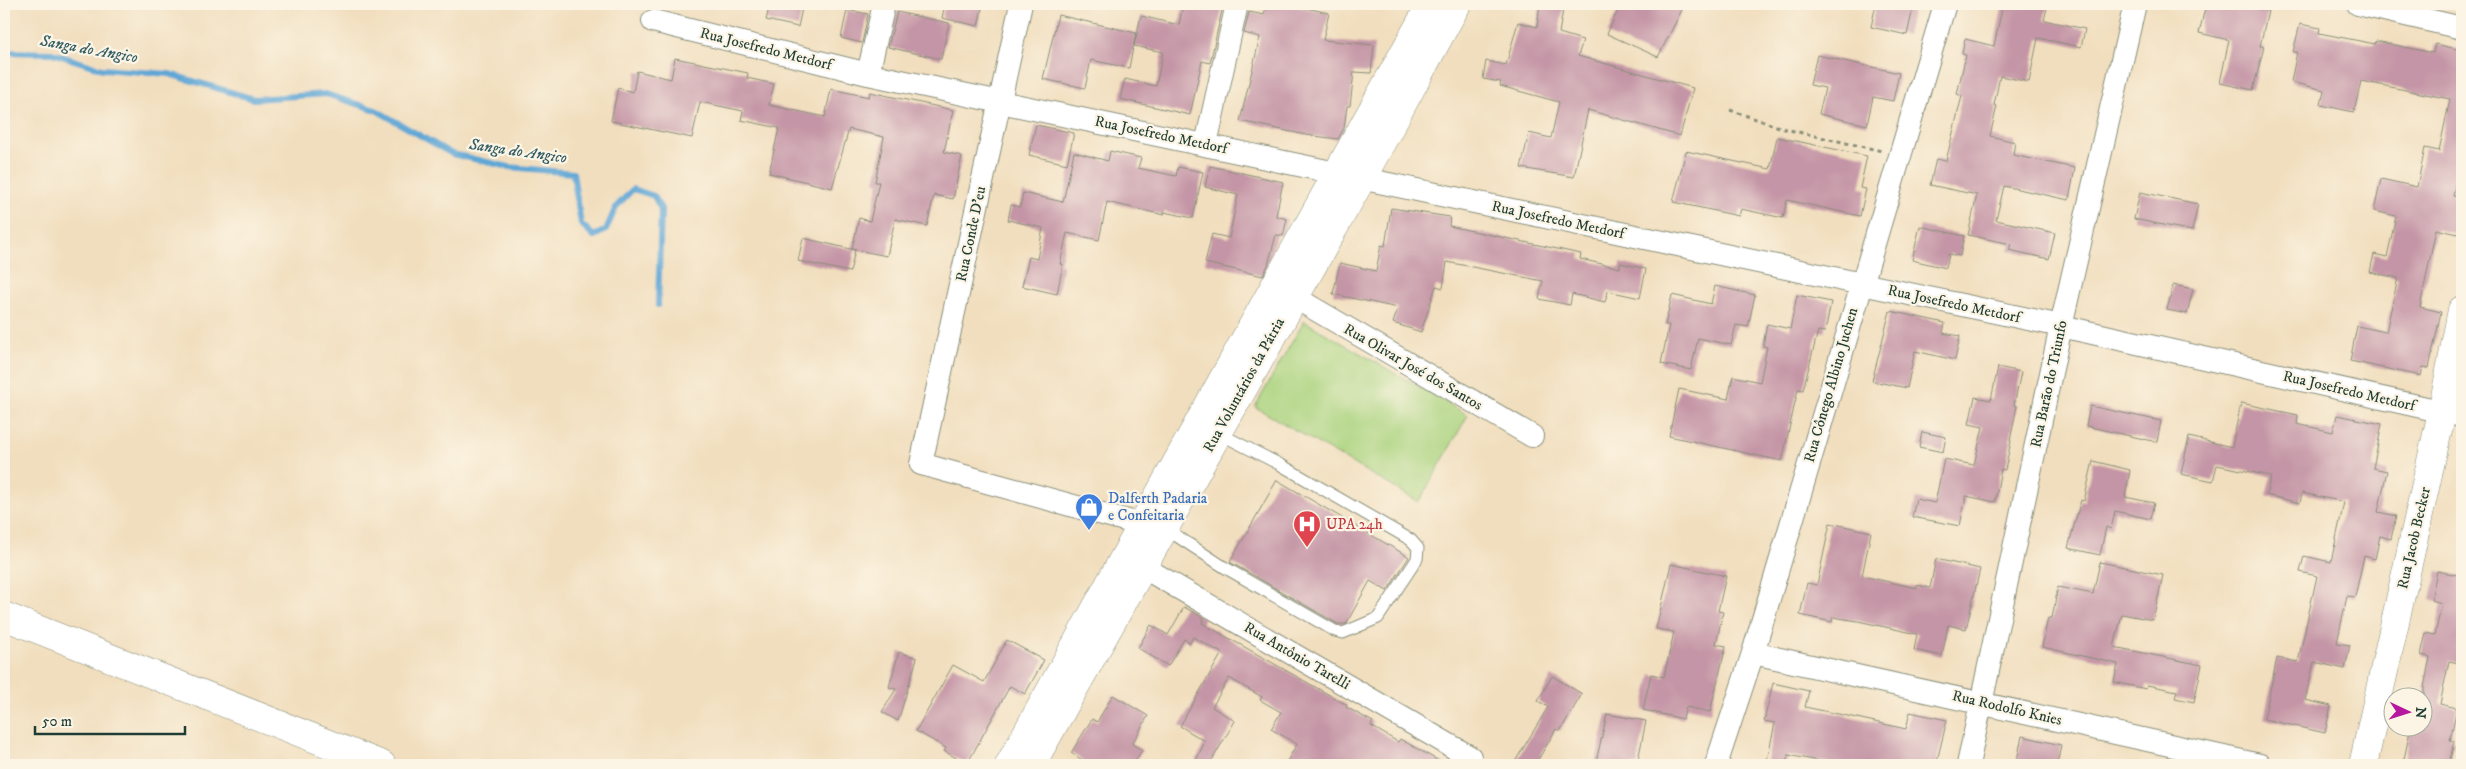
<svg xmlns="http://www.w3.org/2000/svg" width="2466" height="769" font-family="'IM FELL DW Pica',serif">
  <style>
    .green { fill: #aad37e; stroke: #648859 }
    .lines { fill: none; stroke-linecap: round; stroke-linejoin: round }
    .stream { stroke: #60a7d6; stroke-width: 6 }
    .building { fill: #c495a6 }
    .service-casing { stroke: #888e79; stroke-width: 13 }
    .minor-casing { stroke: #888e79; stroke-width: 24 }
    .tertiary-casing { stroke: #888e79; stroke-width: 29 }
    .secondary-casing { stroke: #888e79; stroke-width: 29 }
    .trunk-casing { stroke: #888e79; stroke-width: 29 }
    .path { stroke: #888e79; stroke-width: 3; stroke-dasharray: 4 4; stroke-linecap: butt }
    .service { stroke: #fff; stroke-width: 11 }
    .minor { stroke: #fff; stroke-width: 22 }
    .tertiary { stroke: #fff; stroke-width: 28 }
    .secondary { stroke: #fff; stroke-width: 28 }
    .trunk { stroke: #fff; stroke-width: 28 }
    .labels { text-anchor: middle; dominant-baseline: central; stroke-width: 4.5; stroke-linejoin: round; paint-order: stroke }
    .street-label { font-size: 15px; fill: #1f3d34; stroke: #fcf5e5 }
    .shop-label { font-size: 15px; fill: #366cbe; stroke: #fcf5e5; text-anchor: start }
    .health-label { font-size: 15px; fill: #be3a42; stroke: #fcf5e5; text-anchor: start }
    .water-label { font-size: 16px; font-style: italic; fill: #325d65; stroke: #fcf5e5 }
  </style>
  <rect width="100%" height="100%" fill="#fcf5e5"/>
  <filter id="ink" filterUnits="userSpaceOnUse"><feTurbulence type="fractalNoise" baseFrequency=".02" numOctaves="2"/><feDisplacementMap in="SourceGraphic" scale="10" xChannelSelector="R" yChannelSelector="G"/><feConvolveMatrix kernelMatrix="1 2 1 2 8 2 1 2 1" color-interpolation-filters="sRGB"/></filter>
  <filter id="wash" filterUnits="userSpaceOnUse"><feTurbulence type="fractalNoise" baseFrequency=".0096" numOctaves="4" result="noise"/><feDisplacementMap in="SourceGraphic" scale="20" xChannelSelector="R" yChannelSelector="G"/><feGaussianBlur stdDeviation="1.12" result="paint"/><feColorMatrix in="noise" values="0 0 0 0 0 0 0 0 0 0 0 0 0 0 0 0 0 1.4 0 .05"/><feComposite in="paint" operator="in"/></filter>
  <g filter="url(#wash)">
    <rect width="100%" height="100%" fill="#f1debe"/>
    <path class="green" d="M1304,321l164,94 -49,87 -164,-95z"/>
    <g class="lines">
      <path class="stream" d="M4,52l48,1 50,16 67,5 85,25 72,-5 50,16 76,44 57,13 64,6 8,51 13,12 12,-6 10,-23 17,-18 21,7 7,13 -3,96"/>
    </g>
    <g id="blocks">
      <path class="building" d="M770,4h33l-5,23 -32,-7z
        M945,4h38l-5,22 -36,-8z
        M1183,4h28l12,2 -13,57 -8,-2 -12,54 -70,-16 5,-20 31,7 7,-34 -29,-6 7,-30 38,9z
        M1266,4h21l42,9 -6,27 51,5 -3,28 -17,-1 -4,34h-3l-3,22 -6,11 -32,-4 -66,-14 20,-84 -16,-4 5,-21 15,3z
        M1540,4h24l-5,29 24,7 -5,16 115,32 -13,48 -92,-26 -14,67 -53,-9 8,-35 22,5 8,-36 -59,-16 1,-4 -18,-3 3,-18 20,4 12,-43 19,5z
        M1621,4h64l-27,53 -51,-23z
        M1876,4h38l-7,31 -36,-8z
        M2003,4h45l-4,16 41,9 -4,18 -43,-9 -9,44 -29,-6 -6,29 3,1 -7,30 25,6 -2,13 62,13 -6,32 -65,-14 -8,34 59,13 -6,26 -40,-9 2,-6 -43,-9 9,-40 -47,-10 6,-26 10,2 16,-65 -5,-2 9,-39 -4,-1 3,-15 29,7z
        M2206,4h29l33,7 -8,35 4,1 -11,43 -33,-7 9,-43 -30,-7z
        M847,10l21,4 -6,29 -21,-5z
        M897,12l52,11 -8,36 -53,-12z
        M1058,15l78,18 -7,35 -38,-8 -6,28 -42,-9z
        M2300,24l20,4 -1,5 56,11 1,-3 57,12 2,-9 27,6v101l-9,45 9,2v17l-4,19 -22,-5 -16,78 21,5 -12,56 -6,-1 -2,9 -71,-15 7,-35 29,6 12,-54 -28,-6 4,-18 13,3 9,-41 -22,-5 7,-32 36,8 8,-39 14,3 11,-52 -89,-18 -7,31 -33,-7 3,-15 -33,-8 6,-30h-4z
        M1817,55l82,18 -6,28 -20,-4 -6,28 -48,-11 6,-26 -15,-3z
        M675,58l73,15 -1,5 27,6 -5,21 56,12 6,-28 38,8 1,-5 83,18 -9,42 18,4 -9,43 -19,-4 -7,31 -32,-7 -8,37 -35,-7 7,-31 11,3 9,-39h-4l9,-45 -35,-8 -17,59 -63,-15 10,-45 -38,-8 2,-9 -43,-9 -8,36 -81,-17 7,-33 15,4 4,-21 34,8z
        M1036,125l38,8 -7,31 -38,-9z
        M1777,137l90,19 -7,32 6,1 -6,27 -73,-16 -4,18 -42,-9 -2,7 -66,-14 13,-51 84,18z
        M1110,151l31,7 -3,10 38,8 2,-9 25,5 -10,46 -29,-6v3l-57,-13 -8,38 -32,-7 -7,31h3l-6,30 -35,-8 7,-29 8,2 6,-31 -35,-8 3,-15 9,2 3,-14 40,9 11,-50 34,9z
        M1210,166l73,16 -7,34 11,3 -4,17 -7,-1 -8,30 -5,11 -58,-13 7,-29 17,4 9,-43 -33,-8z
        M2140,192l58,12 -6,27 -58,-12z
        M1391,208l59,9 -1,9 132,28 -1,5 40,9v-5l26,6 -6,29 -32,-7 -3,11 -33,-8 -2,11 -31,-6 4,-18 -96,-19 -4,26 -7,-2 -15,46 -28,-9 5,-15 -65,-14 7,-31 36,8 5,-26 4,1z
        M1920,226l44,10 -4,20 -11,-2 -3,14 -34,-8z
        M803,238l52,12 -5,22 -52,-11z
        M2173,285l20,4 -6,25 -20,-4z
        M1715,286l40,9 -7,32 -12,-2 -5,20 -33,-7 -7,32 -30,-6 8,-39h-4l7,-30 39,9z
        M1797,295l34,7 -6,30 -7,-1 -15,59 -5,-1 -16,72 -113,-25 10,-47 49,10 5,-23 27,6 7,-35 -4,-1 4,-22 23,5z
        M1890,311l55,12 -2,10 17,3 -5,24 -40,-9 -8,37 -35,-7z
        M1998,367l23,5 -7,33 3,1 -7,35h1l-6,29 -4,-1 -6,33 -29,-6 -6,30 -48,-9 4,-18 19,4 9,-44 30,6 9,-38 -14,-3 6,-27 16,3z
        M2241,403l57,12 -1,9 36,8 4,-17 45,9 -9,44 14,3 -9,41 18,4 -5,23 -11,-3 -5,23 -11,-3 -9,41 -8,-1 -10,47 13,2 -5,24 -31,-7 -9,38 26,6 -6,27 -61,-14 13,-61 21,4 19,-86 -17,-4 4,-16 27,6 13,-60 -42,-9 -2,10 -34,-8 5,-19 -54,-11 -4,16 -32,-7 8,-37 43,10z
        M2090,406l71,15 -4,21 -71,-16z
        M1922,432l24,5 -3,15 -24,-5z
        M2093,461l37,9 -5,27 29,6 -4,16 -35,-8 -4,18 -5,-2 -6,28 -32,-7 13,-48 3,1z
        M1277,480l132,77 -22,34 -17,-10 -24,43h-8l-108,-62z
        M1830,523l41,9 -9,44 55,12v-3l13,3 6,-29 44,10 -14,60 -18,-4 -6,31 -28,-6 3,-16 -59,-13 -25,-4 -1,5 -32,-7 7,-32 10,2z
        M2100,562l63,13 -10,45 -31,-6 -8,33 88,18 -8,37 -19,-4 2,-7 -30,-6 -1,4 -32,-7 4,-18 -76,-17 6,-29h4l6,-31 35,7z
        M1671,564l55,12 -8,35 5,1 -7,32 10,2 -16,66 -24,-5 -3,12 -40,-9 8,-36 13,3 10,-45 -18,-3z
        M2437,571l25,5v74l-3,13 -10,-2 -9,43 17,4 -7,32 4,1 -5,24h-17l-28,-6 6,-28 3,1 2,-6h9v-38l6,-31 -9,-2 5,-22 9,2 7,-32 -11,-3z
        M1184,607l20,11 -2,5 145,82 -1,2 27,15 -2,4 27,16 2,-3 46,26h-161l12,-21 -26,-15 10,-17 -21,-12 2,-3 -33,-19 -17,29 23,14 -26,44h-15l11,-24 -25,-15 42,-73 -29,-16 -3,6 -6,-4 -16,27 -30,-18 13,-23 17,10z
        M1007,640l37,20 -19,34 -15,-8 -43,78 -23,-13 2,-3 -30,-17 37,-66 31,17z
        M899,652l18,6 -19,63 -16,-9 14,-23 -7,-2z
        M1552,676l30,18 -22,37 -4,-2 -21,36h-22l35,-58 -10,-6z
        M1773,683l36,8 -4,16 52,11 49,11 4,-17 37,8 -11,45h-97l-51,-10 -2,10h-20l9,-42 -11,-2z
        M1113,695l35,21 -16,28 10,6 -9,15h-42l-20,-12 21,-34 5,3z
        M1607,714l39,7 -9,44h-26l-15,-3z
        M2022,736l39,9 -4,20h-41z"/>
    </g>
  </g>
  <g filter="url(#ink)">
    <use href="#blocks" fill-opacity="0" stroke="#888e79" stroke-width="1"/>
    <g class="lines">
      <g class="service-casing">
        <path id="service" d="M1172,533l52,34 111,64 8,2 35,-15 39,-59 1,-11 -7,-8 -130,-75 -51,-26"/>
      </g>
      <g class="minor-casing">
        <path id="minor" d="M1021,4l-100,460 236,65
          M2358,4l104,24
          M653,21l215,53 1193,252 401,90
          M868,74l16,-70
          M1206,144l31,-140
          M1294,297l238,139
          M1129,559l341,198
          M1753,653l507,112
          M1716,765l37,-112 192,-649
          M1968,765l93,-439 74,-322"/>
      </g>
      <g class="tertiary-casing">
        <path id="tertiary" d="M2363,765l79,-353 20,-102"/>
      </g>
      <g class="secondary-casing">
        <path id="secondary" d="M1009,765l422,-761
          M1031,765l331,-587 95,-174"/>
      </g>
      <g class="trunk-casing">
        <path id="trunk" d="M4,616l378,149"/>
      </g>
      <path class="path" d="M1730,110l55,19 97,22"/>
      <use href="#service" class="service"/>
      <use href="#minor" class="minor"/>
      <use href="#tertiary" class="tertiary"/>
      <use href="#secondary" class="secondary"/>
      <use href="#trunk" class="trunk"/>
    </g>
  </g>
  <defs>
    <g id="shop-pin" transform="scale(1.4375)"><path d="M0 17L-7.5 6A9.5 9.5 0 1 1 7.5 6Z" fill="#3f7fe0" stroke="#fcf5e5"/><path d="M-5-2.5h2.3a2.7 3.5 0 0 1 5.4 0H5L5.5 6h-11ZM-1.5-2.5h3a1.5 2.3 0 0 0-3 0Z" fill="#fff"/></g>
    <g id="hospital-pin" transform="scale(1.4375)"><path d="M0 17L-7.5 6A9.5 9.5 0 1 1 7.5 6Z" fill="#e0444e" stroke="#fcf5e5"/><path d="M-5-5h3v3.5h4V-5h3V5h-3V1.5h-4V5h-3Z" fill="#fff"/></g>
  </defs>
  <g fill-rule="evenodd">
    <use href="#shop-pin" x="1089" y="507"/>
    <use href="#hospital-pin" x="1307" y="524"/>
  </g>
  <g class="labels">
    <g class="street-label">
      <text transform="translate(766 49) rotate(14)">Rua Josefredo Metdorf</text>
      <text transform="translate(1161 135) rotate(12)">Rua Josefredo Metdorf</text>
      <text transform="translate(1558 220) rotate(12)">Rua Josefredo Metdorf</text>
      <text transform="translate(971 234) rotate(-78)">Rua Conde D'eu</text>
      <text transform="translate(1954 304) rotate(12)">Rua Josefredo Metdorf</text>
      <text transform="translate(1413 367) rotate(30)">Rua Olivar José dos Santos</text>
      <text transform="translate(2049 384) rotate(-78)">Rua Barão do Triunfo</text>
      <text transform="translate(1244 385) rotate(-61)">Rua Voluntários da Pátria</text>
      <text transform="translate(1831 385) rotate(-74)">Rua Cônego Albino Juchen</text>
      <text transform="translate(2349 391) rotate(13)">Rua Josefredo Metdorf</text>
      <text transform="translate(2414 538) rotate(-77)">Rua Jacob Becker</text>
      <text transform="translate(1297 656) rotate(30)">Rua Antônio Tarelli</text>
      <text transform="translate(2007 708) rotate(13)">Rua Rodolfo Knies</text>
    </g>
    <g class="shop-label">
      <text x="1108" y="498">Dalferth Padaria<tspan x="1108" dy="17">e Confeitaria</tspan></text>
    </g>
    <g class="health-label">
      <text x="1326" y="524">UPA 24h</text>
    </g>
    <g class="water-label">
      <text transform="translate(89 49) rotate(10)">Sanga do Angico</text>
      <text transform="translate(518 151) rotate(8)">Sanga do Angico</text>
    </g>
  </g>
  <rect width="2466" height="769" fill="none" stroke="#fcf5e5" stroke-width="20"/>
  <g transform="translate(2408 712) rotate(94)"><circle r="24" fill="#fcf5e5" stroke="#a4ab9e"/>
  <path d="M0-4L9 19L0 12L-9 19Z" fill="#b5179e"/>
  <text y="-8" font-size="14" font-weight="bold" text-anchor="middle" fill="#1f3d34">N</text>
  </g>
  <path d="M35 726v8h150v-8" fill="none" stroke="#1f3d34" stroke-width="2.5"/>
  <text x="42" y="726" font-size="15" fill="#1f3d34" stroke="#fcf5e5" stroke-width="4" paint-order="stroke">50 m</text>
</svg>
